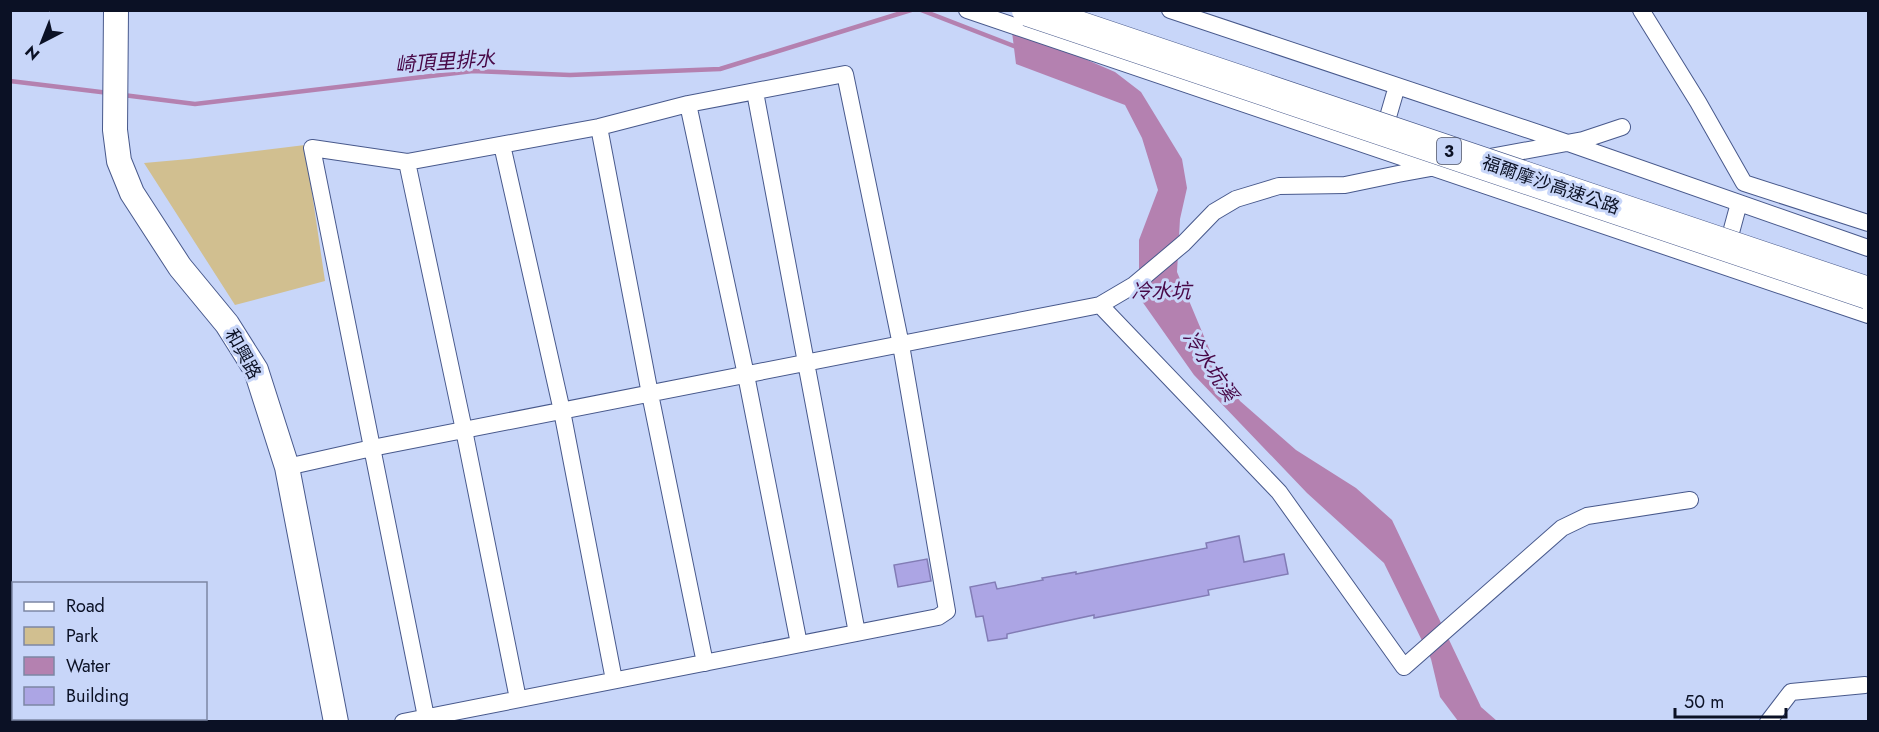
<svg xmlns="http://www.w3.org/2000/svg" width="1879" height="732" font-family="Jost,'Noto Sans TC',sans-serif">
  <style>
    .green { fill: #d1bf90 }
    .water { fill: #b481b0 }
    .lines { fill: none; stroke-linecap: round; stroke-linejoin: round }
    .stream { stroke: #b481b0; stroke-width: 4.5 }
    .building { fill: #aca5e4; stroke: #827cb5; stroke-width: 1.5 }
    .street-casing { stroke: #48598c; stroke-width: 18 }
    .secondary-casing { stroke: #48598c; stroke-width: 26 }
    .street { stroke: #fff; stroke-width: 16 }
    .secondary { stroke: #fff; stroke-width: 24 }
    .highway-bridge-casing { stroke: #48598c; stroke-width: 33; stroke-linecap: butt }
    .highway-bridge { stroke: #fff; stroke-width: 32 }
    .labels { text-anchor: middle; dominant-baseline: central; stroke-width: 6; stroke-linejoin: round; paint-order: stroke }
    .shield { fill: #c8d6f9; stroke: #444c65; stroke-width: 1.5 }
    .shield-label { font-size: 16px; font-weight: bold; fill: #0b1125 }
    .street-label { font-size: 18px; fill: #0b1125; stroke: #c8d6f9 }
    .water-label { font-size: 20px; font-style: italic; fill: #480847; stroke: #c8d6f9 }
  </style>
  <rect width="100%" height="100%" fill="#c8d6f9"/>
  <path class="green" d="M305,145l20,136 -90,24 -91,-142 45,-4z"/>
  <path class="water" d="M1012,32l20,4 83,36 26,20 41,67 5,29 -7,31 -3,53 36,86 27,43 56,49 60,38 36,32 89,187 16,14h-39l-18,-24 -9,-38 -47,-96 -77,-70 -113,-118 -55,-78v-57l19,-50 -16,-52 -17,-33 -109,-41z"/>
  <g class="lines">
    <path class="stream" d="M921,10l98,38
      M10,81l99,12
      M123,95l72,9 278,-33 97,4 150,-6 191,-59"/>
  </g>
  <path class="building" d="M1239,536l5,26 40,-8 4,20 -80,16 1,5 -115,23v-3l-51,11 -36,8v4l-19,3 -5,-25 -7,1 -6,-30 25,-5 2,7 46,-9 -1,-2 34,-6v2l131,-26 -1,-5z
    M927,559l4,22 -33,6 -4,-22z"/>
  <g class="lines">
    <g class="street-casing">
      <path id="street" d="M967,10l901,305
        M1170,10l398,133 300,105
        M1641,10l57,92 46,81 124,40
        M755,92l102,541
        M688,104l58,271 53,269
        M599,127l51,267 55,269
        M1383,134l14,-48
        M502,145l60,266 52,269
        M407,162l57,268 54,269
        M1726,251l13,-48
        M1100,305l179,187 125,175 158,-139 25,-12 103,-16
        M287,467l85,-19 728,-143 34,-20 50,-42 30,-31 22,-13 43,-13 66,-1 53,-11 185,-34 39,-13
        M10,615l4,15
        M31,718v4
        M403,722c178,-35 357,-70 535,-105l9,-6 -46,-266 -56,-271 -157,30 -89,23 -192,35 -95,-14 114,569
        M1768,722l23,-30 74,-7"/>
    </g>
    <g class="secondary-casing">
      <path id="secondary" d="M116,10l-1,120 4,31 13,32 48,74 47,57 29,46 31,97 49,255"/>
    </g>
    <use href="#street" class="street"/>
    <use href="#secondary" class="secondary"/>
    <g class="highway-bridge-casing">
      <path id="highway-bridge" d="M1028,10l840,283"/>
    </g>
    <use href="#highway-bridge" class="highway-bridge"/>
  </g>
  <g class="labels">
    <rect class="shield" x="1437" y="138" width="24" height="26" rx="4.5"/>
    <g class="shield-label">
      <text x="1449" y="151">3</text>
    </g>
    <g class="street-label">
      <text transform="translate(1551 185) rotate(19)">福爾摩沙高速公路</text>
      <text transform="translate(243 354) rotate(61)">和興路</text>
    </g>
    <g class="water-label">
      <text transform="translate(445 62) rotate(-4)">崎頂里排水</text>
      <text x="1161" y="291">冷水坑</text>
      <text transform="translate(1210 366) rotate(56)">冷水坑溪</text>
    </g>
  </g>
  <rect width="1879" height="732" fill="none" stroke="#0b1125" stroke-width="24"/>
  <rect x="12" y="582" width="195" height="138" fill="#c8d6f9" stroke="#7c87a4" stroke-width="1.5"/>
  <rect x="24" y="602" width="30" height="9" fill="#ffffff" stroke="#7c87a4" stroke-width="1.5"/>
  <text x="66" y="612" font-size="18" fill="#0b1125">Road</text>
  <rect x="24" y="627" width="30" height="18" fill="#d1bf90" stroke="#7c87a4" stroke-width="1.5"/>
  <text x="66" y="642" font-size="18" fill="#0b1125">Park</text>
  <rect x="24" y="657" width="30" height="18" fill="#b481b0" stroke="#7c87a4" stroke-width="1.5"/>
  <text x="66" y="672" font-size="18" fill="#0b1125">Water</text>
  <rect x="24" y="687" width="30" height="18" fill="#aca5e4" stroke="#7c87a4" stroke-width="1.5"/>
  <text x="66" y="702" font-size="18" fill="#0b1125">Building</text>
  <g transform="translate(42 42) rotate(222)" stroke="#c8d6f9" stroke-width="4.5" paint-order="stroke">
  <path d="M0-4.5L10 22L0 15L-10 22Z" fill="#0b1125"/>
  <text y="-9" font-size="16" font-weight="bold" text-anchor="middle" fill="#0b1125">N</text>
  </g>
  <path d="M1675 708v9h111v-9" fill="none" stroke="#0b1125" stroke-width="3"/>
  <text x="1684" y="708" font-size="18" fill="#0b1125" stroke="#c8d6f9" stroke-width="4.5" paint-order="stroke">50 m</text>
</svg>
